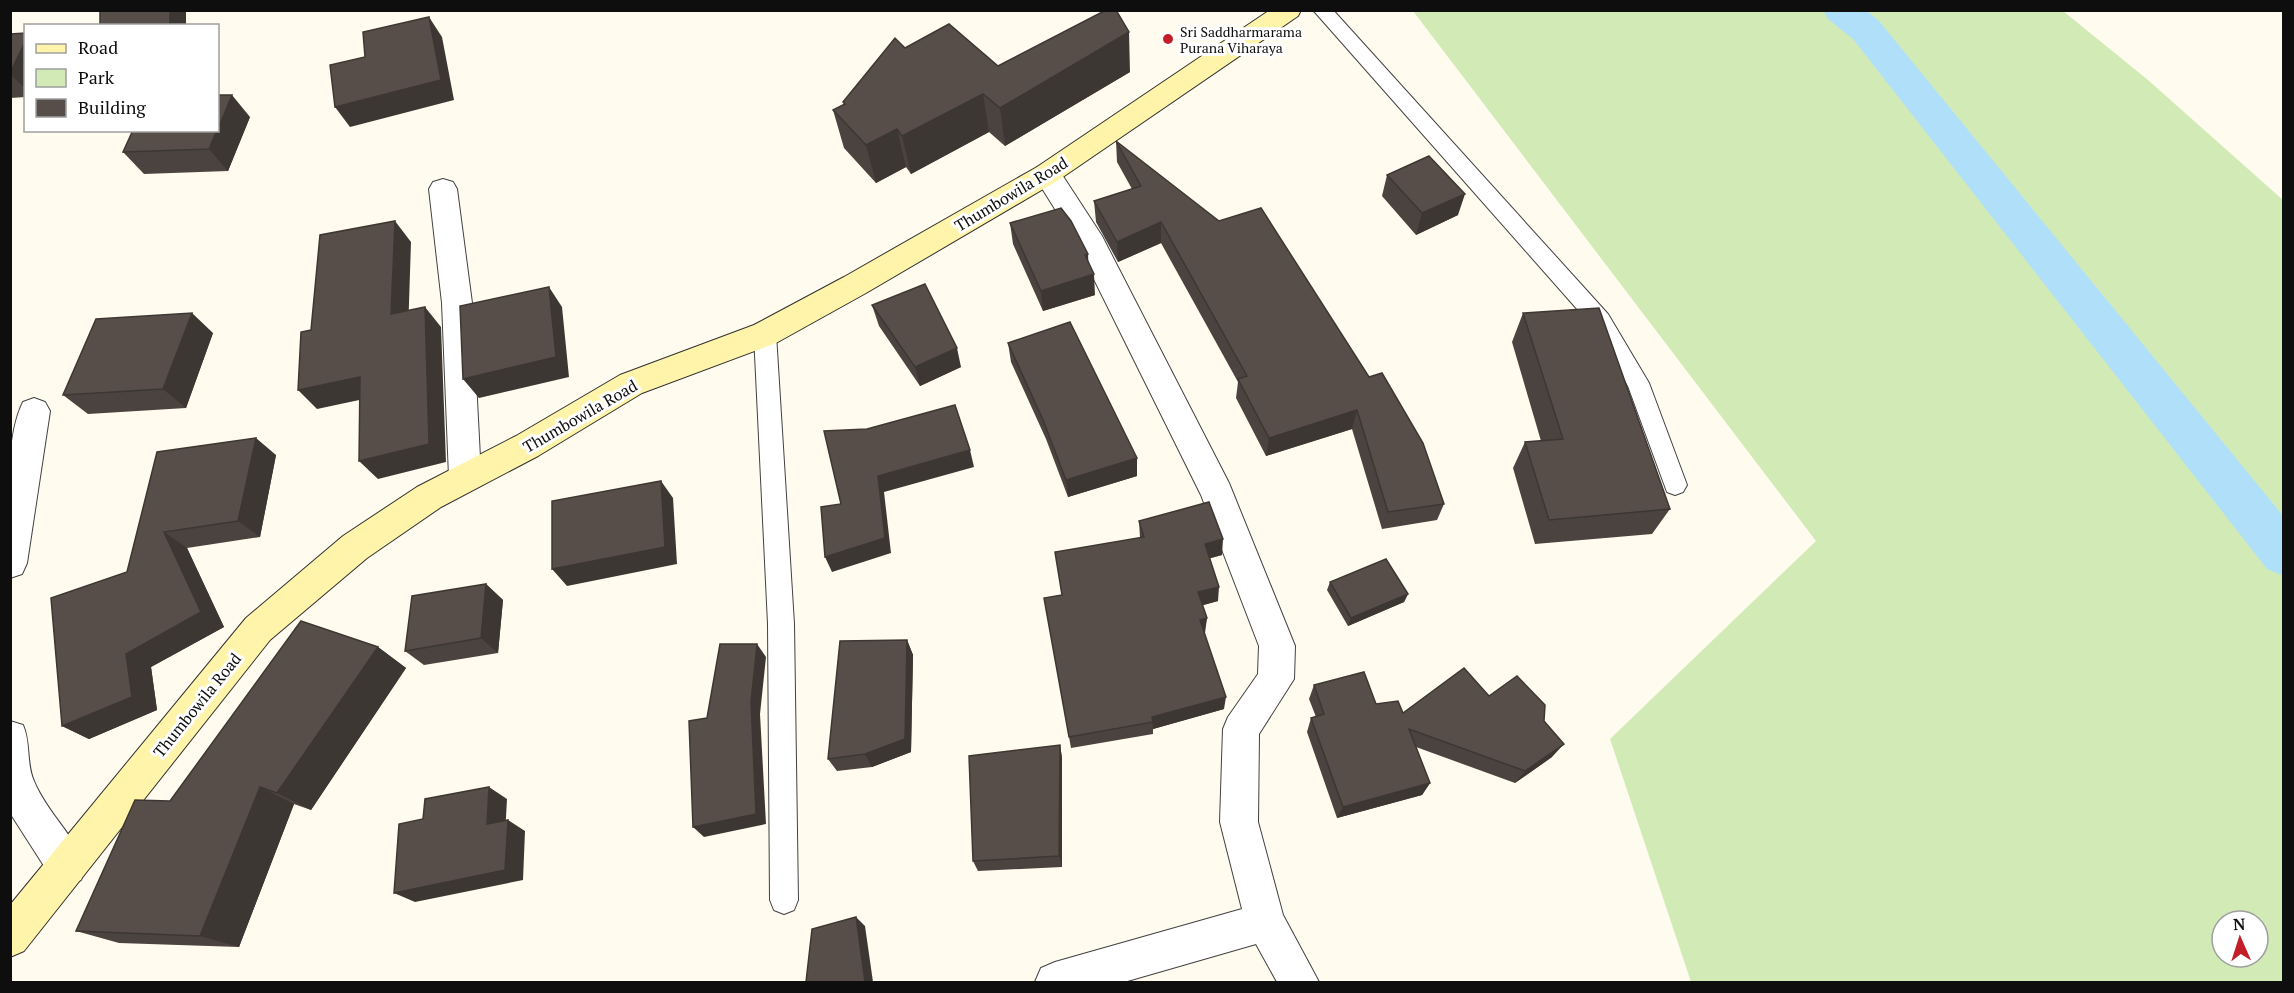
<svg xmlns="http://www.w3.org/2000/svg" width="2294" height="993" font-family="'PT Serif',serif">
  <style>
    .green { fill: #d2ebb6; fill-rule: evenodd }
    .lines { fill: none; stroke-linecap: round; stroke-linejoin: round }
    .canal { fill: #b0dff9; fill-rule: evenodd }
    .lane-casing { stroke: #414141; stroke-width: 2 }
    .street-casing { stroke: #414141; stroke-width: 2 }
    .secondary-casing { stroke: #303030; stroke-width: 2 }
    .lane { fill: #fff; fill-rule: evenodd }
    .street { fill: #fff; fill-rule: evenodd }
    .secondary { fill: #fff4a9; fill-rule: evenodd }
    .wall { fill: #4b433f }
    .shaded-wall { fill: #3d3733 }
    .building { fill: #574e49; stroke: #3d3733; stroke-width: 1.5 }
    .poi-dot { fill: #c41f29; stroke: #fff; stroke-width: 2 }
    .labels { text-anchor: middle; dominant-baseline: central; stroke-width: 6; stroke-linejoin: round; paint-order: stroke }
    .far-poi-label { font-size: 14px; fill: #0e0e0e; stroke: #fff; text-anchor: start }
    .street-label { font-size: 16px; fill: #0e0e0e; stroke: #fff }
  </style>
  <rect width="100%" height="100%" fill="#fffbee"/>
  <path class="green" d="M1413,11h650l85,69 135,120v782h-592l-81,-243 206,-198zM2222,921h36v36h-36z"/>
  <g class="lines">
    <path class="canal" d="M1823,10h43l13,11 405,496v59l-17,-7 -414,-530 -25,-20z"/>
    <g class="lane-casing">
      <path id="lane" d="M1313,10h20l275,304 41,69 38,102 -4,7 -8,3 -8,-3 -39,-106 -36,-60z
        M765,325l8,3 3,6 18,290 4,276 -4,10 -10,4 -10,-4 -4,-10 -2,-276 -14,-290 3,-6z"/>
    </g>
    <g class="street-casing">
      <path id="street" d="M1047,164l10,3 45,69 127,247 66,163 -1,33 -35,55 -1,88 25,93 36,67h-42l-21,-38 -132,38h-89l6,-14 14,-6 187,-53 -22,-87 3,-93 5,-12 30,-43 1,-28 -58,-151 -126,-254 -42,-67 4,-7z
        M443,179l10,3 4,7 15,114 9,174 -4,10 -12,4 -12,-4 -4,-10 -7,-174 -13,-114 4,-7z
        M34,398l11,4 5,9 -23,152 -5,11 -12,4c0,-48 -8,-134 13,-176z
        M10,721l13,4c8,18 3,39 11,56 12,30 40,54 52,85l-5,14 -14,5 -14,-5 -43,-67z"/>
    </g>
    <g class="secondary-casing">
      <path id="secondary" d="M1270,10h31l-3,6 -241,165 -191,112 -90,50 -134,50 -104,63 -97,51 -74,51 -97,82 -246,311 -14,6v-52l236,-287 97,-82 74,-49 99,-51 104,-61 134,-50 90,-48 193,-110z"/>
    </g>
    <use href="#lane" class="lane"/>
    <use href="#street" class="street"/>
    <use href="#secondary" class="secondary"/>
  </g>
  <path class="wall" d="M26,33v64l-16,1v-64z
    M905,48l93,18 132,6 -125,74 -16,-14 -78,42 -5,-7 -30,16 -32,-35 -11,-38 11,-5 -1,-3z
    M250,117l-22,54 -84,3 -21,-22z
    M1116,141l328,363 -7,16 -55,9 -30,-100 -86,27 -30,-58 2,-16 -77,-139 -43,19 -22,-40 -2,-21 38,-12 -15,-27z
    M1387,175l71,40 -42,20 -34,-39z
    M1010,223l85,72 -52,16 -30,-67z
    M872,305l89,62 -41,19 -41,-60z
    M1523,313l147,196 -18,25 -117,10 -22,-76 12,-26 16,-1 -29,-99z
    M213,333l-27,75 -98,6 -25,-19z
    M1008,343l129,133 -69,21 -22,-58 -35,-77z
    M157,452l119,3 -16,82 -73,11 37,79 -73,40 6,43 -68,29 -27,-13 65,-154z
    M1139,521l83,34 -12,3 8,43 -16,4 5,13 -3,15 20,76 -71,20v5l-82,14 -27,-150 18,-3 -7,-43 85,-14z
    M1330,582l78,12 -4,8 -56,24 -21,-36z
    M486,584l17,16 -5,53 -74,12 -19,-14z
    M907,640l6,15 -2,97 -39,15 -35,4 -9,-12z
    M378,647l28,21 -95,142 -17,-6 -55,143 -120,-4 -43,-12 94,-130z
    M1314,685l62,19 27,9 86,-17 55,25 8,36 -37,26 -99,-36 14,36 -8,12 -85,23 -30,-86 4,-14 5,-1 -7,-18z
    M1060,745l2,13v109l-84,4 -5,-10z"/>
  <path class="shaded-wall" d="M170,10h16v16h-16z
    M429,17l13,20 12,63 -104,27 -15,-20z
    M1129,32l1,40 -125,74 -5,-38z
    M26,40v49l-16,-15z
    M983,94l6,38 -78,42 -9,-38z
    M232,95l18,22 -22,54 -19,-22z
    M897,129l9,38 -30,16 -10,-38z
    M1465,194l-7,21 -42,20 6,-22z
    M395,221l16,21 -3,92 -17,-20z
    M1161,222v21l-43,19 -1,-20z
    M1088,254l1,21 -4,-20z
    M1094,274l1,21 -52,16 -2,-20z
    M549,287l13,20 7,70 -90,21 -16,-19z
    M425,307l16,20 5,135 -68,17 -19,-18z
    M192,313l21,20 -27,75 -23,-19z
    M957,348l4,19 -41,19 -5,-19z
    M360,377l18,19 -61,13 -19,-19z
    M1357,410l-5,19 -86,27 3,-18z
    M256,438l20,17 -16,82 -22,-16z
    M970,450l4,17 -90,25 7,61 -59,19 -7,-15 53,-81z
    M1137,458v18l-69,21 -2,-17z
    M661,481l12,17 4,66 -110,22 -15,-17z
    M164,532l23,16 37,79 -73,40 6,43 -68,29 -27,-13z
    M1223,539l-1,16 -18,5 1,-16z
    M486,584l17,16 -5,53 -17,-15z
    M1219,587l-1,14 -21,6 1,-15z
    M1408,594l-4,8 -56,24 3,-8z
    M1207,618l-2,15 -6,1 1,-14z
    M907,640l6,15 -2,97 -39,15 -7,-13z
    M757,644l9,13 -6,57 6,110 -62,13 -11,-10 58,-125z
    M378,647l28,21 -95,142 -34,-17z
    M1226,697l-2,12 -71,20 -1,-12z
    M1564,744l-12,13 -37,26 10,-12z
    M1060,745l2,13v109l-3,-11z
    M1430,783l-8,12 -85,23 6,-11z
    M260,787l34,17 -55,143 -39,-11z
    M489,787l18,12 -2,36 -18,-11z
    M508,820l17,11 -2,49 -108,22 -21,-9z
    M856,917l9,9 8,56h-8z"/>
  <path class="building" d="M100,10h70v16h-70z
    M1106,10h10l13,22 -129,76 -17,-14 -81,42 -5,-7 -31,16 -33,-35 12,-6 -2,-2 52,-64 10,10 44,-24 49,42z
    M429,17l12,63 -106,27 -5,-42 35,-8 -2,-25z
    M26,33v7l-16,33v-39z
    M218,95h14l-14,34z
    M133,130h84l-8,19 -86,3z
    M1116,141l103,80 42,-13 108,169 13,-4 41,70 21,61 -56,8 -31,-102 -88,28 -31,-59 9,-3 -86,-154 -44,20 -23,-41 47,-15z
    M1429,156l36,38 -43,19 -35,-38z
    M1061,208l10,13 17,33 -3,1 9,19 -53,17 -31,-68z
    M395,221l-4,93 34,-7 4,137 -70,17 1,-84 -62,13 3,-58 10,-2 9,-95z
    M925,284l32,64 -42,19 -43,-62z
    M549,287l7,70 -93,22 -3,-73z
    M1599,308l71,201 -121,11 -24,-78 38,-3 -40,-126z
    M192,313l-29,76 -100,6 33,-76z
    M1070,322l67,136 -71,22 -23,-60 -35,-77z
    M955,405l15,45 -92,26 7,62 -60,19 -4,-50 20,-3 -17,-73 43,-2z
    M256,438l-18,83 -74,11 37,80 -75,42 6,43 -70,29 -11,-128 76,-26 30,-120z
    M661,481l4,66 -113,22v-68z
    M1209,502l14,37 -18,5 14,43 -21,5 9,26 -7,2 26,77 -74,20 1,5 -84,15 -25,-139 18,-3 -7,-43 89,-15 -5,-16z
    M1386,559l22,35 -57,24 -21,-36z
    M486,584l-5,54 -76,13 7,-55z
    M301,621l77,26 -101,146 -17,-6 -60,149 -124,-5 59,-131 35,1z
    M907,640l-2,99 -40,15 -37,5 12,-118z
    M720,644h37l-6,58 5,112 -63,13 -4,-106 18,-3z
    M1464,668l25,28 28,-20 28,29 -1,16 20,23 -39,27 -116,-42 21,54 -87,24 -32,-89 13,-4 -10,-29 50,-13 12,32 22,-3 5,12z
    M1060,745l-1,111 -86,5 -4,-105z
    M489,787l-2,37 21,-4 -3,50 -111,23 5,-69 24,-5 2,-20z
    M856,917l9,65h-59l6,-53z"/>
  <circle class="poi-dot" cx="1168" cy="39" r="6"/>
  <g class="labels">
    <g class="far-poi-label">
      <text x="1180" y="31">Sri Saddharmarama<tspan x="1180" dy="16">Purana Viharaya</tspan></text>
    </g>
    <g class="street-label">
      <text transform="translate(1011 194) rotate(-31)">Thumbowila Road</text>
      <text transform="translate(580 416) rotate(-30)">Thumbowila Road</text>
      <text transform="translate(197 705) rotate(-51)">Thumbowila Road</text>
    </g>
  </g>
  <rect width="2294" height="993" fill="none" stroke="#0e0e0e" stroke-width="24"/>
  <rect x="24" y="24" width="195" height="108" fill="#ffffff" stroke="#9f9f9f" stroke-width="1.5"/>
  <rect x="36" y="44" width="30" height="9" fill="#fff4a9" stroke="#9f9f9f" stroke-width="1.5"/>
  <text x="78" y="54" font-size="18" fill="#0e0e0e">Road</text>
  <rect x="36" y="69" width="30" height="18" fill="#d2ebb6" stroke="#9f9f9f" stroke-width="1.5"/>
  <text x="78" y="84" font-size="18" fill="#0e0e0e">Park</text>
  <rect x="36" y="99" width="30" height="18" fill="#574e49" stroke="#9f9f9f" stroke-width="1.5"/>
  <text x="78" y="114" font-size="18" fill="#0e0e0e">Building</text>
  <g transform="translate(2240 939) rotate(357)"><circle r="28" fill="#ffffff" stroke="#9f9f9f" stroke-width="1.5"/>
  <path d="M0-4.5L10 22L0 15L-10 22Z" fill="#c41f29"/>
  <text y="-9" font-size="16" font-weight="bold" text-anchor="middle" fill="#0e0e0e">N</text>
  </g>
</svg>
